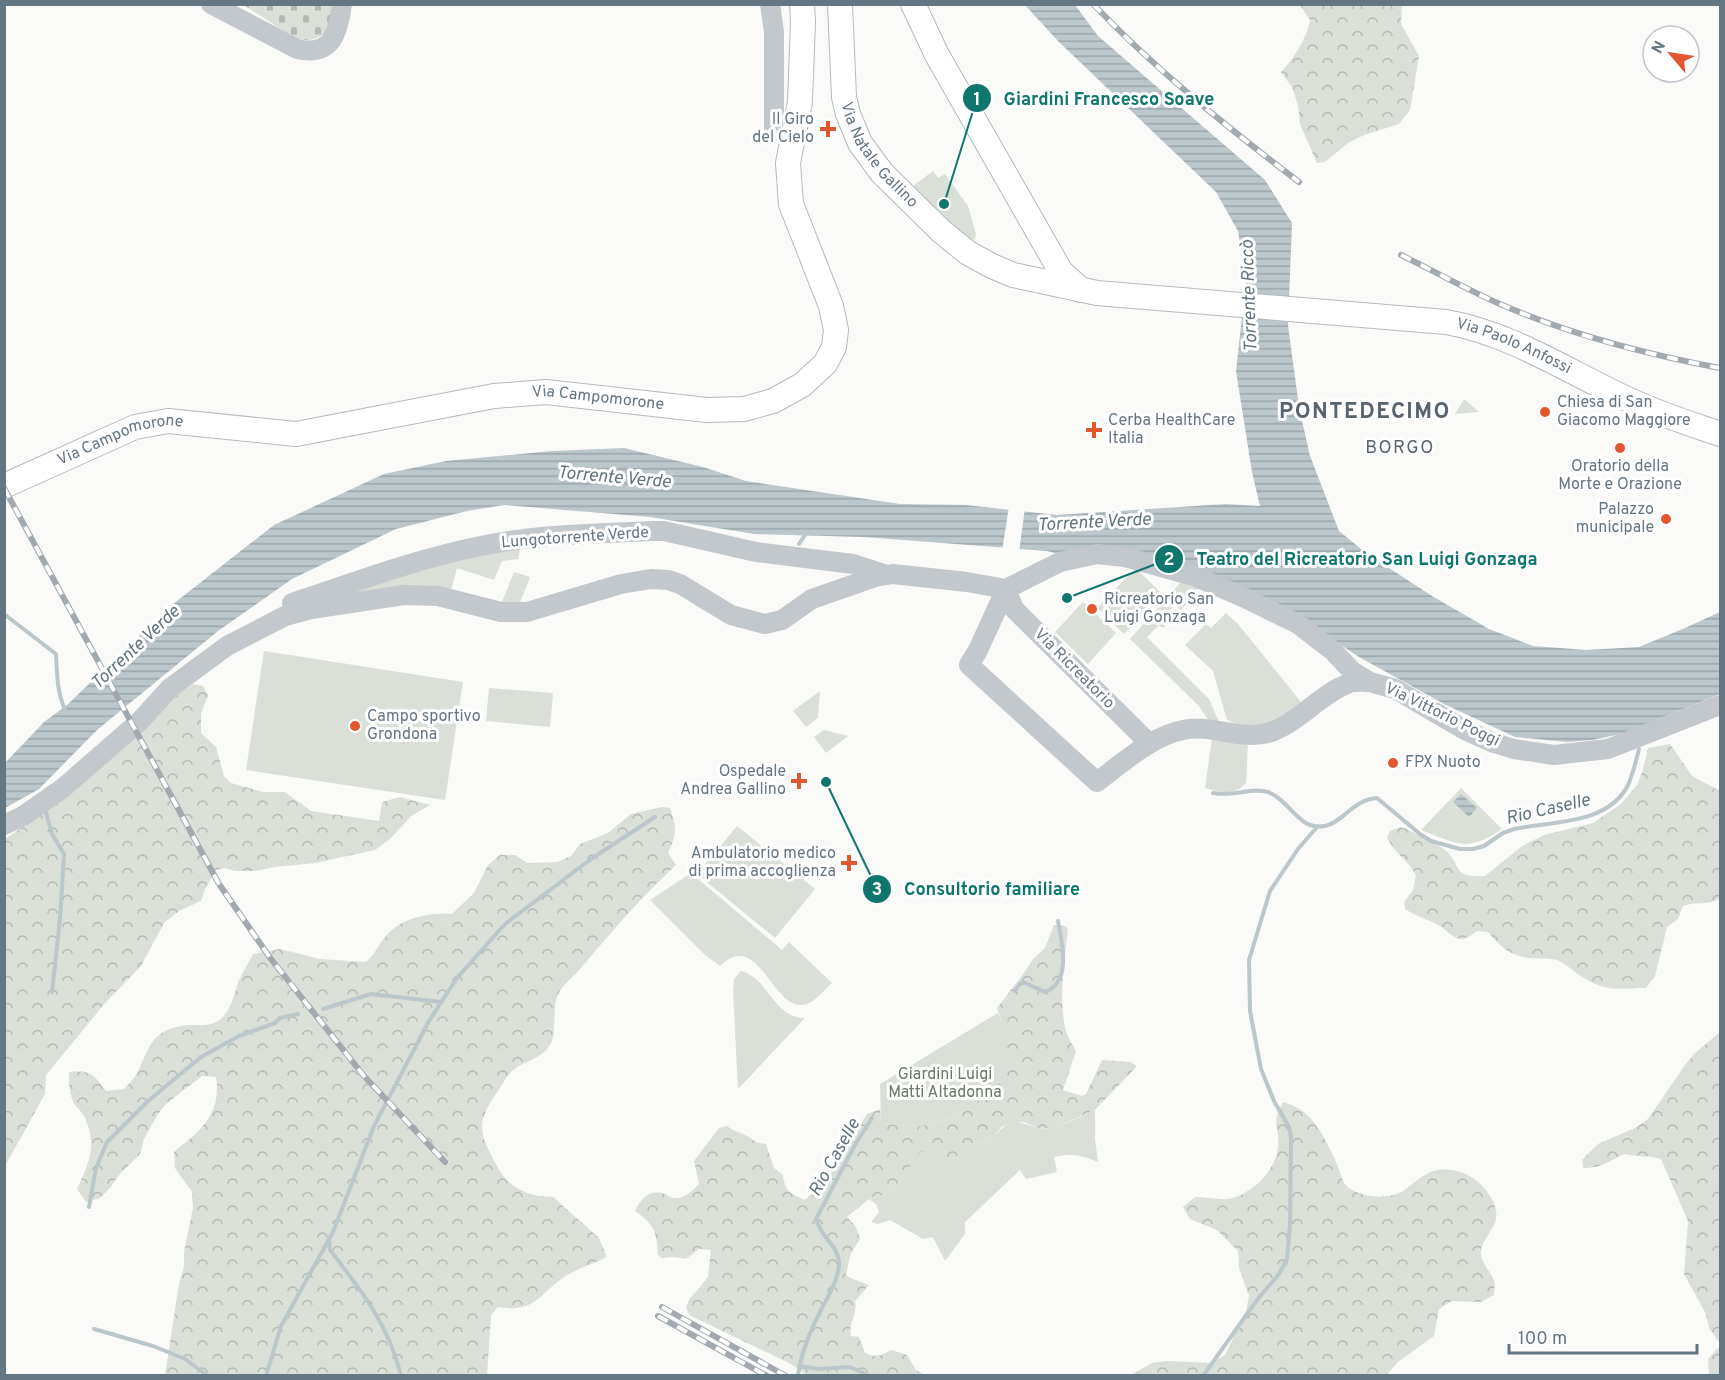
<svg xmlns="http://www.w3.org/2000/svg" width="1725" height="1380" font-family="Overpass,sans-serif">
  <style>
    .green { fill: #dadfd7 }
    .forest { fill: url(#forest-crowns) }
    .cemetery { fill: url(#cemetery-stones) }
    .water { fill: url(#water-rules) }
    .pier { fill: #fafaf8 }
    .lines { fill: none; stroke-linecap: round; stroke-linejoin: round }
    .stream { stroke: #bbc7cb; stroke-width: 4 }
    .major-casing { stroke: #b5babe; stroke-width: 26 }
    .minor { stroke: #c3c8cc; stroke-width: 20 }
    .major { stroke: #fff; stroke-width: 24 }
    .rail-casing { stroke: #a2aab0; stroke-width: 6 }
    .rail { stroke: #fff; stroke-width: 4; stroke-dasharray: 11; stroke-linecap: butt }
    .poi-dot { fill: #e4572e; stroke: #fff; stroke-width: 2 }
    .labels { text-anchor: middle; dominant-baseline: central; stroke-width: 6; stroke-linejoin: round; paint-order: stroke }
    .poi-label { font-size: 16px; fill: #657683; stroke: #fff; text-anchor: start }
    .street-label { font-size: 16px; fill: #657683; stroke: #fff }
    .park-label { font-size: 16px; fill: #687a64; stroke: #fff }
    .water-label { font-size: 18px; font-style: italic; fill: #60757c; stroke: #fff }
    .neighbourhood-label { font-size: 18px; letter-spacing: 1.5px; fill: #57646e; stroke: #fff }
    .district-label { font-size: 22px; font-weight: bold; letter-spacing: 1.5px; fill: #57646e; stroke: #fff }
    .leader { fill: none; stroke: #0f766e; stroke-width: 2 }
    .callout-dot { fill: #0f766e; stroke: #fff; stroke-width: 2 }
    .mark-label { font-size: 18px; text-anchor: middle; font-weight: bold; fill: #fff }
    .callout-label { font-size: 18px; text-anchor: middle; font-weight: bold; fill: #0f766e; stroke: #fff; stroke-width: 6; stroke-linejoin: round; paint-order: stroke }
  </style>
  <defs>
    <pattern id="forest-crowns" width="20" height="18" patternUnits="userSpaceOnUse" patternTransform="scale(1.5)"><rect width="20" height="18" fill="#dadfd7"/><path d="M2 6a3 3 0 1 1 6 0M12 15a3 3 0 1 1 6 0" fill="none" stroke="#b4b9b4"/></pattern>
    <pattern id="cemetery-stones" width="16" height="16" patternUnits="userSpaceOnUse" patternTransform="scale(1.5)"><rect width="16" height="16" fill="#dadfd7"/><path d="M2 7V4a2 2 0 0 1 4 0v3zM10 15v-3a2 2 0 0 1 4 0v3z" fill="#b4b9b4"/></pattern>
    <pattern id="water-rules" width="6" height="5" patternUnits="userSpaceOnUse" patternTransform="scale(1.5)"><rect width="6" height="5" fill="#bbc7cb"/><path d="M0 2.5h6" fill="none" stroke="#9ca6aa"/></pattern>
  </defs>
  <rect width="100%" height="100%" fill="#fafaf8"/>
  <path class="green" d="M933,171l5,7 7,-4 23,32 8,28 -1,5 -4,2 -63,-51z
    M1464,399l15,13 -24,2z
    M521,545l-3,14 -16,2 -8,19 -37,-12 -7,26 -140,12 106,-40z
    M1136,568l27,27 -39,39 -27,-26z
    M514,572l16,5 -12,31 -18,-1z
    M1181,582l18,5 -11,11 2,2 -9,10 -6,-5 -10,10 5,5 -7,8 -4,-3 -12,12 62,62 10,23h-10l-10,-16 -69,-67z
    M1083,602l33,31 -28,31 -33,-32z
    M1226,613l12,11 63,78c-22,18 -45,32 -74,18l-14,-49 -28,-26 21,-21 5,4z
    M264,651l199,31 -18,118 -199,-30z
    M489,688l64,5 -3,34 -64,-6z
    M820,691l-2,27 -12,9 -13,-16z
    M824,730l24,6 -22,17 -12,-16z
    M1212,738l36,5 -2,40c-11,13 -27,9 -41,5z
    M1461,788l41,41c-36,24 -43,15 -81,1z
    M737,826l78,63 -40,49 -78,-64z
    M691,873l91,77 7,-8 43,41c-7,6 -16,18 -25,21 -34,12 -47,-77 -87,-38l-16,-12 -54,-54z
    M741,971c27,6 32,47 64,47l-67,71 -5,-97 1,-13z
    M998,1013l5,11 1,54c-22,24 -52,45 -85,48 -13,1 -26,-2 -38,-3l-1,-39z
    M1095,1110v29l3,23c-16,-7 -27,-9 -44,-5l3,15 -31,7 -6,-9 -55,52v12l-20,27 -12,-24 -10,2 -33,-19 -12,4 -7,-2 8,-10 -3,-8 -7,-5 14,-4 13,-9 23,-34 8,-1 22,11 26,-19 17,-3c24,-35 35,-5 63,-13 14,-4 27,-11 40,-17z"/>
  <path class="forest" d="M1300,5h102l-1,19 18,32 -9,54 -11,14 -35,11 -16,8 -23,19 -8,1 -17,-39 -2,-19 -6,-18 -11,-15c12,-12 26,-34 29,-52z
    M193,684l10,2 5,9 -7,19v19l15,14 8,29 7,7 32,9h22l26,19 68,10 3,-19 18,-5 30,8 -19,11 -20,22 -16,12 -60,13 -40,4 -20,4h-20l-10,-3 -9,2 -11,19 -4,12 -22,10 -15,12 -23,43 -35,36 -60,73 -1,19 -40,72v-327l62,-42 109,-102z
    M1670,744l22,32 28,15v107c-11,8 -24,3 -37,8l-5,13 -11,8 -12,49 -9,12c-25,0 -38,5 -62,-10 -9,-5 -17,-14 -27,-18 -7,-2 -16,-1 -23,-2 -21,0 -33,-10 -46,-26l-11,-1c-5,3 -10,9 -17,8 -8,-1 -13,-9 -20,-13 -12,-7 -23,-9 -35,-17l-1,-7 9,-12 3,-15c-8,-14 -22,-23 -29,-37l3,-7 10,-4 7,2c12,7 27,13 38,21 18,15 5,28 40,26l37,-30 22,-11 49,-12 28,-19 16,-19 6,-15 5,-22z
    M662,807l8,1c7,21 7,25 -2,45l8,12c-35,32 -65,68 -96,104 -7,8 -20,18 -23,28 -5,14 0,32 -6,46 -8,16 -28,18 -40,29 -5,5 -9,13 -13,19 -23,32 -19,42 -1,75 11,22 31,31 56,31l46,41 8,19c-14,7 -31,12 -43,20 -27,19 -29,36 -66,30l-7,8 -4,60h-322l14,-91 5,-17v-15l9,-44 -1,-16 -17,-24 -1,-16c26,-21 48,-38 42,-75l-14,-1 -35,27 -9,11 -14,25 -4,15 -21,21 -9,13 -10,10 -14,4 -9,-13c12,-26 21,-44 7,-73 -2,-4 -6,-7 -9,-11 -6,-10 -6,-21 -6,-33 22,-2 24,2 37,19l18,-2c4,-4 9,-9 12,-14 7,-12 12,-32 23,-40 12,-9 24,-10 39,-10 29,2 33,-20 40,-42 4,-10 10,-19 15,-29l27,-5 40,10 46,3c10,-9 12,-17 20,-26 17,-19 42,-23 66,-22l22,-21 14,-28 12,-10h15l12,8 30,-1 14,-6 9,-12 28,-11 23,-19z
    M1054,925l11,1 3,3c-3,31 -11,75 -1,105 2,6 6,11 9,17l-13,39 19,6 4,-2 16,-34 28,2 7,4 -42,44 -41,18h-16l-14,-6 -16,2 -7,3 -9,13 -17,3 -26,19 -8,-1c-7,-8 -12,-10 -21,-9l-24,34 -13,9 -14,4 -22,18 9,10 4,12 -9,14 -5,21 2,3 21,8 -14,16c3,12 -7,23 -4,35l8,1 6,16c11,5 16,3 26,-3l16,5 9,15 9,5h-119l-15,-11 -102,-49 -3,-8 3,-7 19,-23 3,-27 -12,-1 -13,10 -12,-2 -12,1 -4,-3c-1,-23 -4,-31 -23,-44 7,-13 14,-22 30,-17 1,1 7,4 9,4 11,1 18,-7 25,-14l-5,-23 25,-33 8,-2c8,6 13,6 20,10 9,5 8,7 19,8l8,24 9,7c2,17 7,18 22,25l30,-31 32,-55 13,-5 1,14c12,1 26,4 38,3 33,-3 63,-24 84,-48v-54l-6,-16 27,-35 9,-14 12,-11z
    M1720,1032v309h-2l-9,-13 -3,-14 -22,-40 4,-53 -27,-62c-12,-4 -24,-2 -36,-5 -17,7 -22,14 -42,14l-1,-8 16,-16 37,-16 13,-9 37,-54 10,-12z
    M1283,1102c9,3 17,6 24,13 12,10 27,40 32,55 4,10 4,16 15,21 14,7 36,8 49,0 8,-5 14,-12 22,-16 16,-10 38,-5 52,6 9,8 17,17 19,30 3,17 -14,25 -15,41 0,12 10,19 13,29 1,4 0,10 0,14l-13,7 -29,-1 -13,8 -5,27 -36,26 -11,13h-256l21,-12 15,-2 45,2 13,-8 21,-44 3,-15 -10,-28 -1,-17 -21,-21 -27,-11 -7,-12 12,-10c11,0 23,3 33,2 23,-4 48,-28 50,-52 2,-22 -8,-21 5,-45z
    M1718,1348h2v27h-11l-1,-16z"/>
  <path class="cemetery" d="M244,5h90l-6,26c-11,9 -21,11 -34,7z"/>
  <path class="water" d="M1025,5h50l23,31 167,144 27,43 -4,102 11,82 11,49 29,75 27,22 66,43 57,33 44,17 53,4 53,-3 46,-19 35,-16v82l-99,40 -29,6 -25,2 -52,-5 -71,-33 -85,-47 -60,-40 -103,-51 -20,-3 -91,-2 -38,-10 -183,-14 -110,-3 -104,-17 -146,-12 -37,6 -71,18 -104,50 -74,52 -121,99 -58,59 -34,19v-45l39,-41 23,-17 101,-97 106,-83 110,-51 62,-13 106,-10 72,-3 79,19 43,14 154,23 66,1 91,10 169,-11 34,2 -8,-34 -16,-101 10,-89 -8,-51 -22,-39 -158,-151z
    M1461,794l16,14 -8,9 -16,-15z"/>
  <path class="pier" d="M1009,506l16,2 -6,44 -17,-1z"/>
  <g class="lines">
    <path class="stream" d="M799,544l8,-12
      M4,614l52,40c1,21 1,39 10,58
      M1213,793c20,4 39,-6 55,-1 22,8 30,39 57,34 17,-3 29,-27 52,-28l43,36 11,7 29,8h13l11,-3 19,-13 11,-4c38,-8 94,-4 114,-44 5,-11 8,-24 11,-36
      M45,809l7,25 12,20 -4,65 -8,73
      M1015,991l4,-6 4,-3 22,10c27,-10 17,-49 13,-71
      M323,1009l48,-15 70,8
      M89,1207l7,-39 11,-26 41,-41 53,-44 38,-21 36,-13 5,-5 18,-4
      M329,1240l1,10c31,40 59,75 71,126
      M94,1329l59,17 32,13 23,17
      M800,1366l19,3 31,-2 20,9
      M266,1376l15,-50 52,-94 41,-106 55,-105 28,-43 48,-54 86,-65 64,-42
      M798,1376c3,-24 12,-45 23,-66 7,-14 18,-31 18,-47 0,-17 -18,-25 -23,-44l40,-76 16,-25
      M1203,1376l54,-76 22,-26 8,-15 3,-34 1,-88 -2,-10 -15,-26 -13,-32 -11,-58 -1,-51 21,-69 28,-42 20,-23"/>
    <g class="major-casing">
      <g id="major">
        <path id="s1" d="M840,4l4,93 4,17 12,29 22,30 59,58 27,22 24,13 21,9 84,18 349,29c64,11 121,49 179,76 31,15 63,25 95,36"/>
        <path d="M913,4l24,51 124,217 20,18"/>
        <path id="s2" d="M4,486l131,-59 33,-6 128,13 198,-38 52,-4 161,18 37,-1 29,-8 29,-16 23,-21 9,-17 2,-17 -5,-24 -40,-102 -3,-41 12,-61 3,-80 -1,-18"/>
      </g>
    </g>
    <path class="minor" d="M211,4l86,45c35,8 41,-16 45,-45
      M770,4l4,28v95l20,13
      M1006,589l54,-27 37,-8 28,3 69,19 51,22 53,26 35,27 19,20 18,11 25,7 70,41 29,13 20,6 40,6 54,-6 112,-44
      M1006,589l-28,61 -9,15 128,117c27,-20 53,-45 86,-52 32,-7 64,15 95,-1 24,-11 44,-35 69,-45 6,-3 16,-2 23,-2
      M1006,589l8,20 135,134
      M292,603c61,-20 121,-43 184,-56 58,-13 118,-13 177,-16h11l92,21 97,12 34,11
      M4,825l19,-9 40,-28 77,-67 30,-33 57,-42 58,-30 26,-7 93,-14 34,1 63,16h26l94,-28 30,-5 17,1 12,4 51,31 34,9 17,-4 30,-21 63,-22 18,-3 74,8 39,7"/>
    <use href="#major" class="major"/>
    <g class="rail-casing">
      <path id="rail" d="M1093,4c63,66 134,123 206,178
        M1401,255c33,16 65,34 99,49 71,31 145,50 220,64
        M4,488l215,396 52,75 93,117 81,86
        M662,1307l124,69
        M658,1316l109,60"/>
    </g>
    <use href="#rail" class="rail"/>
  </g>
  <g class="poi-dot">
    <path d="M825 120h6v6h6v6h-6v6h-6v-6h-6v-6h6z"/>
    <circle cx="1545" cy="412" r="6"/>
    <path d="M1091 421h6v6h6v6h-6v6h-6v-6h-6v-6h6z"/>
    <circle cx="1620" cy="448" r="6"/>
    <circle cx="1666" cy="519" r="6"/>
    <circle cx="1092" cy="609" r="6"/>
    <circle cx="355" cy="726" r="6"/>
    <circle cx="1393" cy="763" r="6"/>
    <path d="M796 772h6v6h6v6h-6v6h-6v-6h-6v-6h6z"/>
    <path d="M846 854h6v6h6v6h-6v6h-6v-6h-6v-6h6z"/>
  </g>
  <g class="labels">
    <g class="poi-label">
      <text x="814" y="120" text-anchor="end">Il Giro<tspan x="814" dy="18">del Cielo</tspan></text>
      <text x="1557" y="403">Chiesa di San<tspan x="1557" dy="18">Giacomo Maggiore</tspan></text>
      <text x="1108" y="421">Cerba HealthCare<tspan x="1108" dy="18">Italia</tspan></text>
      <text x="1620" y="467" text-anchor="middle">Oratorio della<tspan x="1620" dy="18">Morte e Orazione</tspan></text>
      <text x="1654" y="510" text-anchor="end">Palazzo<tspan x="1654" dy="18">municipale</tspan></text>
      <text x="1104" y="600">Ricreatorio San<tspan x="1104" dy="18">Luigi Gonzaga</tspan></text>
      <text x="367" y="717">Campo sportivo<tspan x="367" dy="18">Grondona</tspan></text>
      <text x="1405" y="763">FPX Nuoto</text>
      <text x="786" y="772" text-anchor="end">Ospedale<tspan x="786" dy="18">Andrea Gallino</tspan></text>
      <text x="836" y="854" text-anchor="end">Ambulatorio medico<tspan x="836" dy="18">di prima accoglienza</tspan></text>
    </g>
    <g class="street-label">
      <text stroke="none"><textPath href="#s1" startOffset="162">Via Natale Gallino</textPath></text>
      <text stroke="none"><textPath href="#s1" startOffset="855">Via Paolo Anfossi</textPath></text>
      <text stroke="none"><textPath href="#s2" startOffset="612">Via Campomorone</textPath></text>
      <text stroke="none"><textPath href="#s2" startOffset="126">Via Campomorone</textPath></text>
      <text transform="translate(575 538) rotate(-4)">Lungotorrente Verde</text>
      <text transform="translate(1074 669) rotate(45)">Via Ricreatorio</text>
      <text transform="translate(1442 715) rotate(26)">Via Vittorio Poggi</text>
    </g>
    <g class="park-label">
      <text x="945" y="1075">Giardini Luigi<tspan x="945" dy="18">Matti Altadonna</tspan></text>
    </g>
    <g class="water-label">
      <text transform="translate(1250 296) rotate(-92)">Torrente Riccò</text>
      <text transform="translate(614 478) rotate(5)">Torrente Verde</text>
      <text transform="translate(1094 523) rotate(-3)">Torrente Verde</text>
      <text transform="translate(136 648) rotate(-43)">Torrente Verde</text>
      <text transform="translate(1548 810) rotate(-13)">Rio Caselle</text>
      <text transform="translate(835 1158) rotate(-61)">Rio Caselle</text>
    </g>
    <g class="neighbourhood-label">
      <text x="1400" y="448">BORGO</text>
    </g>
    <g class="district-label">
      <text x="1365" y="412">PONTEDECIMO</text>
    </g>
  </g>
  <path class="leader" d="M944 204L977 98M1067 598L1169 559M826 782L877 889"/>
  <g class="callout-dot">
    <circle cx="944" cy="204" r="6"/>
    <circle cx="1067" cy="598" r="6"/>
    <circle cx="826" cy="782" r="6"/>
    <circle cx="977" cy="98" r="15"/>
    <circle cx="1169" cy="559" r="15"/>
    <circle cx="877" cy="889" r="15"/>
  </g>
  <g class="mark-label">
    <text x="977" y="105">1</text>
    <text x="1169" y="565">2</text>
    <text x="877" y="895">3</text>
  </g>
  <g class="callout-label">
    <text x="1109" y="105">Giardini Francesco Soave</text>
    <text x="1367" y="565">Teatro del Ricreatorio San Luigi Gonzaga</text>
    <text x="992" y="895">Consultorio familiare</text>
  </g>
  <rect width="1725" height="1380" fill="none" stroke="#657683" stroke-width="12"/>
  <g transform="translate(1671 54) rotate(299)"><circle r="28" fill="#ffffff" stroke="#c1c8cd" stroke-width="1.5"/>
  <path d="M0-4.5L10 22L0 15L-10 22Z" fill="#e4572e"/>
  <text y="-9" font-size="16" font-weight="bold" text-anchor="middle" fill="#657683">N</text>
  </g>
  <path d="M1509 1344v9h188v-9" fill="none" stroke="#657683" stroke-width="3"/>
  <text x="1518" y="1344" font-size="18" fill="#657683" stroke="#ffffff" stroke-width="4.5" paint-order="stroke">100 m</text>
</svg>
